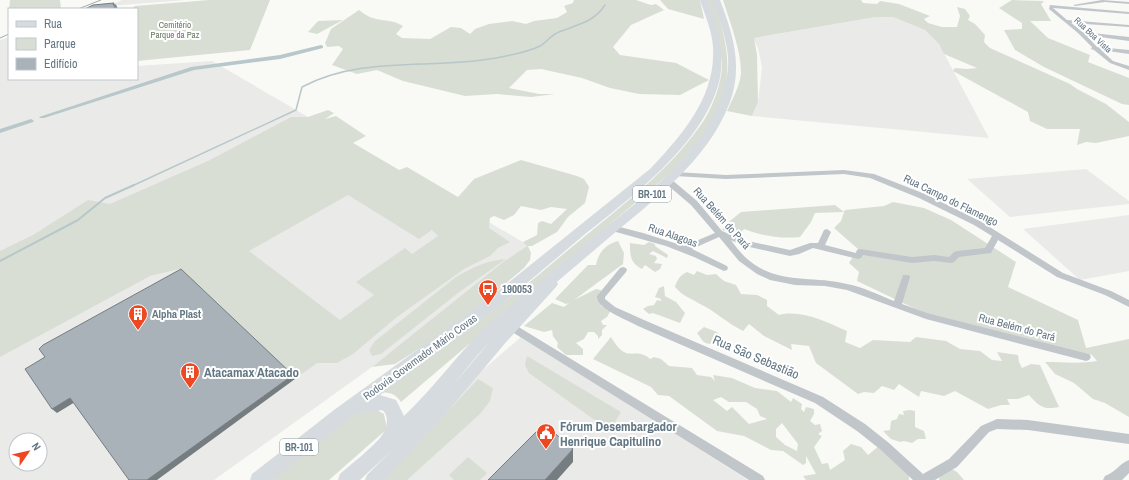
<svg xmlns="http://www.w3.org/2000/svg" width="1129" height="480" font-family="'Archivo Narrow',sans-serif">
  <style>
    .built { fill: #eaeae9; fill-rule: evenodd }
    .green { fill: #d9ded5; fill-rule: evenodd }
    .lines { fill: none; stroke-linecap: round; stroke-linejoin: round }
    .stream-far1 { stroke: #b8c7ca; stroke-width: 1.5 }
    .stream { stroke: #b8c7ca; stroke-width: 2 }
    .canal { fill: #b8c7ca; fill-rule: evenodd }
    .minor { fill: #c1c6ca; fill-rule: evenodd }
    .secondary { fill: #d6dbdf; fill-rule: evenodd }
    .trunk { fill: #d6dbdf; fill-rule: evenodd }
    .tram { stroke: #a2aab0; stroke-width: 1 }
    .shaded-wall { fill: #767d81 }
    .building { fill: #a8b2b8; stroke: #767d81 }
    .labels { text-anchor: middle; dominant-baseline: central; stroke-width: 4; stroke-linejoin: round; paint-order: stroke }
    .far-park-label { font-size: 9px; fill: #677a61; stroke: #fff }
    .far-street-label { font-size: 9px; fill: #627683; stroke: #fff }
    .shield { fill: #fff; stroke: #919fa8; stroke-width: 1 }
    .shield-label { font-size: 10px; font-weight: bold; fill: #627683 }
    .street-label { font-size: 11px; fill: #627683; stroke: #fff }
    .poi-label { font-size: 11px; font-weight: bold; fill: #627683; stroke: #fff; text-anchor: start }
    .near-street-label { font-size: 13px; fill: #627683; stroke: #fff }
    .near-poi-label { font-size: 13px; font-weight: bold; fill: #627683; stroke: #fff; text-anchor: start }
  </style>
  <rect width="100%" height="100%" fill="#f9f9f6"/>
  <path class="built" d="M122,0h64l-77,6z
    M876,17h17l32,13 14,14 50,94 -237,-22 6,-14 4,-35 -4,-19 -5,-10z
    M9,37v42h128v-13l75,-5 316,184 -156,122 -158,113h-214v-440zM16,440h24v24h-24z
    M1086,169l43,32v3l-119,13 -43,-38z
    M1129,215v56l-49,9 -57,-51z
    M521,337l227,143h-369l100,-107z"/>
  <path class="green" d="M10,0h50l1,9h-52z
    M209,0h61l-20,50 -113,11v-52h-5l3,-3z
    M574,0h62l15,5 5,-1 8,6 -33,15 -18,22 7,8 56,8 33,17 -29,15 -41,-1 -29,-6 -28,-10 -41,-9 -14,1 -18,18 30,6h16l-24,3 -34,-3 -32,2 -62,-15 -26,-11 -20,4 -25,-9 11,-16 -4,-3 -12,1 -2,-4 6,-14 28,-19c18,15 27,6 44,16l-7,8 6,4 28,1 21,-12 10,1 9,6 5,-5 14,-5 23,-3 14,3 8,-3 23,-3 10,-6 -3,-6 9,-3z
    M660,0h40l4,19 -36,-10z
    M707,0h6c28,77 15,108 -37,168l-275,234c-7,-10 -14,-10 -25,-9 45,-31 90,-62 133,-95 26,-19 50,-41 75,-61 41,-34 85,-67 116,-111 12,-16 23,-45 22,-65z
    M723,0h138l2,3 14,1 3,-3 19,3 31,12 -6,3 4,4 14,4h15l3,-11 -3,-9 8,2 5,7 -2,4 7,4 10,11 -1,7 6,6 80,36 7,5 29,15 23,18v14l-33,7 -10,-1 -9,3 3,-16h-33l-17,-8 -2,-9 -75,-41 2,-3 12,1 10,-1 -33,-14 -5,-10 -14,-14 -32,-13h-17l-122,21 3,17 1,47 -6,14 -25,-5c5,-11 13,-25 14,-38 0,-24 -11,-50 -18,-73z
    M1012,0l32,1 -3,3 10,17h-21l18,17 42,17 -2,7 41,16v27l-7,-1 -78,-37 -29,-17 -11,-20 18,-1v-6l-23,-15z
    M343,20l-26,14 -9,-2 10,-11z
    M328,110l6,3 -9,6 11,-3 30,20 -13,7 46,27 8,-3 51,30 16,-18 47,-19 56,16 7,3 5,8 -4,16 -17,14 -11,15 -25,14h-4l3,7 -1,7 -6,8 -26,22 -13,16 -90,58 -23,3 130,-104 25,-17 -4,-4 14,-7 1,-12 4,-2 9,3 16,-15 -16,-2 -10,3 -20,-4 -7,9 -10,5 -10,-4 -4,2 -1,10 21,14 -12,6 -8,8 -26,13 -67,48 -44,37 -16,9h-20l-22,16 -116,-110 -29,7 -150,81v-106l33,-16 55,-35 22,4 100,-44 81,-43h17zM348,195l71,44 13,-9 6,6 -26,18 -7,-6 -49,34 18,13 -34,25 -91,-69z
    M893,202l31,6 27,12 65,42 -8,25 70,33 8,28 43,-9v78l-24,-14 -12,-4 -19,-16 -19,-9 -10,-12c18,0 35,2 52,-1l-5,-6 -170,-43 -65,-31 2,-9 -10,-9 9,-14 -24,-21 7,-7 3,-9 -29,1 -4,9 -11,15c-20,2 -37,-1 -56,-8l-5,6 -17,-5 3,-5 16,-13 94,-7 9,7 1,-2 39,-4z
    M618,241l6,12 -1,11 -49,36 22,-11 5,1v16l10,4 -4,7 -6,4 2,4h4l-5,5v5l-4,4v-3l-4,-4h-6l-4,7 -8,4 7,6v6h-17l-9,-8 1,-4 -5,-7 -1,-6 -8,2 -20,-6 28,-23 12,4 5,-4 -3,1 -11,-5 33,-34h8c2,-12 10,-21 22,-24z
    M649,242l6,2v2l13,9 -1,3 -14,-7 -4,3 7,2 1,3 -3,4 8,1 -2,5 -5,3 -10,-7 -3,4c-12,-6 -12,-14 -12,-26l14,2z
    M506,259l-48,34 -77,61 -9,2 -3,-6 6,-9 81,-64c16,-9 31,-17 50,-18z
    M697,271l10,4 9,-1 8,7 12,4 5,9 16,1 10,5v6l12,9c22,-6 48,7 68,16l-2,11 15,6 13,-8 37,2 6,-5 30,4 14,8 20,2 12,9 10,1 -5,-9 21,3 1,7 3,6 9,-4 9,1 19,42c-16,3 -19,0 -30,-12l-11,4h-11l3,6h-9l-13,4 -33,-18 -11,5 -23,-5 -2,6 -20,-13 -5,6 -12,-4 -8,7 -10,-1 -6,2 -42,-31 -7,-17 -18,-2 1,6 -28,-14 -15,-12 -6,7c-16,-8 -28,-20 -43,-27 -11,-7 -16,-7 -25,-17 2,-7 5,-12 12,-15l7,3z
    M664,286l1,10 11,6 9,11 -5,10 -27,-10 -4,1 -6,-5 5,-3 6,-1 3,-5 4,1v-2l-6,-2 4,-9z
    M704,327l13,5 5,5v5l-6,-2 -4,4c-10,0 -9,-4 -15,-11z
    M611,337c17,29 23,8 39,22l4,-2 7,2 8,7 23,2 5,7 14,2 4,4 -2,-6 19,3 23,10 22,3 14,11 2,-4 9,6 -1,5 3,3 2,-5 8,2v5l-4,7 5,4 5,-1 2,7 -4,3 4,2 -8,11 8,17 6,-1 2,7 15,-10 -2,-9 8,-7 10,3 7,8 11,-9 30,29v5h-103l-3,-4 13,-2 -10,-18v7l-3,2 -20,-14 -12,-1 -27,-14 -27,-5 -48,-35 -11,-1 -7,-8 -58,-28zM721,397l8,5h17l11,7 3,7 7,3 -18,5 -17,-17 -5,4 -14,-11zM782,423l16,21 -1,7 -12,-6 -10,-9 1,1v-8z
    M527,356l94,56 -11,19 -81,-58 -4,-8z
    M478,379l15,9 -3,13 -10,13 -73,66h-24z
    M377,410l7,4 3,15 -58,51h-62l87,-69z
    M910,410l5,1v16l9,4 2,8h-8l-6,4 -8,-2 -4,1 -9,-3 -8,-8 7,-1 1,-9 6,-2 2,-5 5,1 -1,-4z
    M468,457l19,16 -7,7h-26l-5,-5z
    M950,468l7,4 7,8h-25l1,-6z"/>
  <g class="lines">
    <path class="stream-far1" d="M132,186l164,-76 6,-23c61,-32 128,-17 194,-29 14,-3 30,-5 44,-12 7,-4 11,-11 19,-14 19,-8 34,-9 46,-27"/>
    <path class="stream" d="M0,261l78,-41 27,-22 29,-13"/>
    <path class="canal" d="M321,45l2,1v2l-43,11 -86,11 -150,48h-4l-1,-1 152,-50 89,-12z
      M31,119l3,2 -1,1 -33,11v-4z"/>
    <path class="minor" d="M1102,0l27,2v2l-24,-2 -30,4 -2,-1z
      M1050,5l79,7v2l-76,-6 14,12 62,5v2l-58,-4 12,9 46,5v4l-43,-6 11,12 32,3v4l-28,-4 12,11 16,5v4l-19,-7 -16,-13 -3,-1 1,-2 -14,-14 -29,-24z
      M844,170l30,4 51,20 55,27 83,52 48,18 18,9v7l-24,-12 -48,-18 -59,-37 -7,13 -32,4 -5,5 -3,1 -17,-2 -22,2 -49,-8 -2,3 -3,1 -45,-11 -14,6 -9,2 -49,-11 -10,-5c4,6 9,12 14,17 31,29 65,18 102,27 16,3 32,11 47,17l9,-26h6l1,2 -8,27 25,9 162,41 2,3 -2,3 -3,1 -160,-42 -79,-29 -22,-4 -30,-1 -25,-5 -13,-6 -18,-13 -20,-24 -27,12 35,17 1,2 -1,2 -3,1 -30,-14 -28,-11 -57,-16 -1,-2 4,-3 31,8 41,13 31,-13 -24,-28 -26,-22 -1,-2 1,-2h6l26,22 25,30 21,9 47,10 20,-7h8l6,-13 3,-1 4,3 -6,13 31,8 1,-3 3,-1 52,8 22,-2 15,2 5,-5 3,-1 28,-3 7,-12 -18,-11 -55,-27 -49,-20 -26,-4 -118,5 -51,-3 -4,-2 4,-2 51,3z
      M623,267l3,1 1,2 -1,2 -21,25v2l10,8 29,13 179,77 42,27 24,19 34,31 26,-15 32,-33 16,-7 31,1 101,14v10l-101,-14 -31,-1 -8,3 -32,35 -22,13h-22l-32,-30 -24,-19 -42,-28 -177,-77c-11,-6 -42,-17 -41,-30l23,-28z
      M512,323l251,153 2,4h-16l-240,-150 -2,-3 2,-3z
      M1129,460v13l-7,7h-19l2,-4c11,-4 15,-13 24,-16z"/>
    <path class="secondary" d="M552,280l4,1 2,3 -2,3 -49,54 -64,76 -59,63h-19l2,-5 66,-66 64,-76 51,-52z"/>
    <path class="trunk" d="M700,0h8c9,27 18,54 11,82 -17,65 -92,118 -141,158 -25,21 -49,42 -74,62 -41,32 -83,62 -124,93l16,5 8,16c33,-31 58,-69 93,-99 32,-27 64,-53 96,-79 53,-44 120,-89 134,-162 5,-25 -6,-52 -15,-76h8c13,34 23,66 10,102 -22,59 -79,100 -125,139 -37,32 -76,63 -111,97 -24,23 -42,51 -64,76 -22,23 -47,44 -70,66h-22l2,-6c10,-9 36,-29 42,-39 5,-6 8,-20 0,-25l-27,4 -82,66h-23l2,-6 82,-64 159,-115 157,-126c32,-34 66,-72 63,-122 -1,-16 -8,-32 -13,-47z"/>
    <path class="tram" d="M78,9l23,-9
      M0,38l9,-4"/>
  </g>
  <path class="shaded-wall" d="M114,3l1,3 1,-1 2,4h-5v-4z
    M293,375l2,4 -138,101h-10z
    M70,398l5,4 -18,11 -5,-4z
    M573,449v13l-16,18h-12z"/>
  <path class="building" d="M114,3l-1,2h3l-3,4h-28l8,-4z
    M181,269l112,106 -146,105h-18l-59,-82 -18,11 -27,-40 20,-12 -6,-8 4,-4z
    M544,424l29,25 -28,31h-57z"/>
  <defs>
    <g id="bus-pin" transform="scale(1)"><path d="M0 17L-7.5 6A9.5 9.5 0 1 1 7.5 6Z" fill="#ed4822" stroke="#fff"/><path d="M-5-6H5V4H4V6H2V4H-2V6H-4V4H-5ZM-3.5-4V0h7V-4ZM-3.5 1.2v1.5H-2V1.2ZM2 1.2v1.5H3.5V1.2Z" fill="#fff"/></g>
    <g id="building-pin" transform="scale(1)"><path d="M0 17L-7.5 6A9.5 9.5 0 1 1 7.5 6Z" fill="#ed4822" stroke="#fff"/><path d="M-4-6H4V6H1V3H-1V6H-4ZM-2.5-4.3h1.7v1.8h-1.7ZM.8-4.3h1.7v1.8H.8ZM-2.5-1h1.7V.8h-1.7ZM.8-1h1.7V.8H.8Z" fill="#fff"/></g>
    <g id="civic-pin" transform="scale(1)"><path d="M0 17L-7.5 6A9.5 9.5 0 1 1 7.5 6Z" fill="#ed4822" stroke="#fff"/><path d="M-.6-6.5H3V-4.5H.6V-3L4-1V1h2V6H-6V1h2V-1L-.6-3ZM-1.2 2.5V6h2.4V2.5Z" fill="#fff"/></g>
  </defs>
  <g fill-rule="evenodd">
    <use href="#bus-pin" x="488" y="289"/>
    <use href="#building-pin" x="138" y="314"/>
    <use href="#building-pin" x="190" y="372"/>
    <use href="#civic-pin" x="546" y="433"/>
  </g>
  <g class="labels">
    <g class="far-park-label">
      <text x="175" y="25">Cemitério<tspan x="175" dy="10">Parque da Paz</tspan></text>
    </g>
    <g class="far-street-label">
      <text transform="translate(1093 35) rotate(43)">Rua Boa Vista</text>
    </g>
    <g class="shield">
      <rect x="633" y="186" width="38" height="16" rx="3"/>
      <rect x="280" y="439" width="38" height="16" rx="3"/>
    </g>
    <g class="shield-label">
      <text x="652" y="194">BR-101</text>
      <text x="299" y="447">BR-101</text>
    </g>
    <g class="street-label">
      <text transform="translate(951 200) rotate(26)">Rua Campo do Flamengo</text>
      <text transform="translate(722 218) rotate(48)">Rua Belém do Pará</text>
      <text transform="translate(673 235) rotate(19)">Rua Alagoas</text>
      <text transform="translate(1017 327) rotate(15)">Rua Belém do Pará</text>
      <text transform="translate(420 357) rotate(-36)">Rodovia Governador Mário Covas</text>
    </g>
    <g class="poi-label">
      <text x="502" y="289">190053</text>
      <text x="152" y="314">Alpha Plast</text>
    </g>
    <g class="near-street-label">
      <text transform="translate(756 357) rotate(23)">Rua São Sebastião</text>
    </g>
    <g class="near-poi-label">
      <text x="204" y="372">Atacamax Atacado</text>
      <text x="560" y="426">Fórum Desembargador<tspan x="560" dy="15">Henrique Capitulino</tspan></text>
    </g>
  </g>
  <rect x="8" y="8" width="130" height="72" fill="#ffffff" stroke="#c0c8cd"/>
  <rect x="16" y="21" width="20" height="6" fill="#d6dbdf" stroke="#c0c8cd"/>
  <text x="44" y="28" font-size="12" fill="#627683">Rua</text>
  <rect x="16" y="38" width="20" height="12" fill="#d9ded5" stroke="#c0c8cd"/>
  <text x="44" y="48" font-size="12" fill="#627683">Parque</text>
  <rect x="16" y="58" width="20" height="12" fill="#a8b2b8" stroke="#c0c8cd"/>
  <text x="44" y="68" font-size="12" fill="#627683">Edifício</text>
  <g transform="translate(28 452) rotate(56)"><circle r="19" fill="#ffffff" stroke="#c0c8cd"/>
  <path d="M0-3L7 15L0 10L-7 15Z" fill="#ed4822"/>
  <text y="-6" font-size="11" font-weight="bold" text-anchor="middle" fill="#627683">N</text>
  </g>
</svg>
